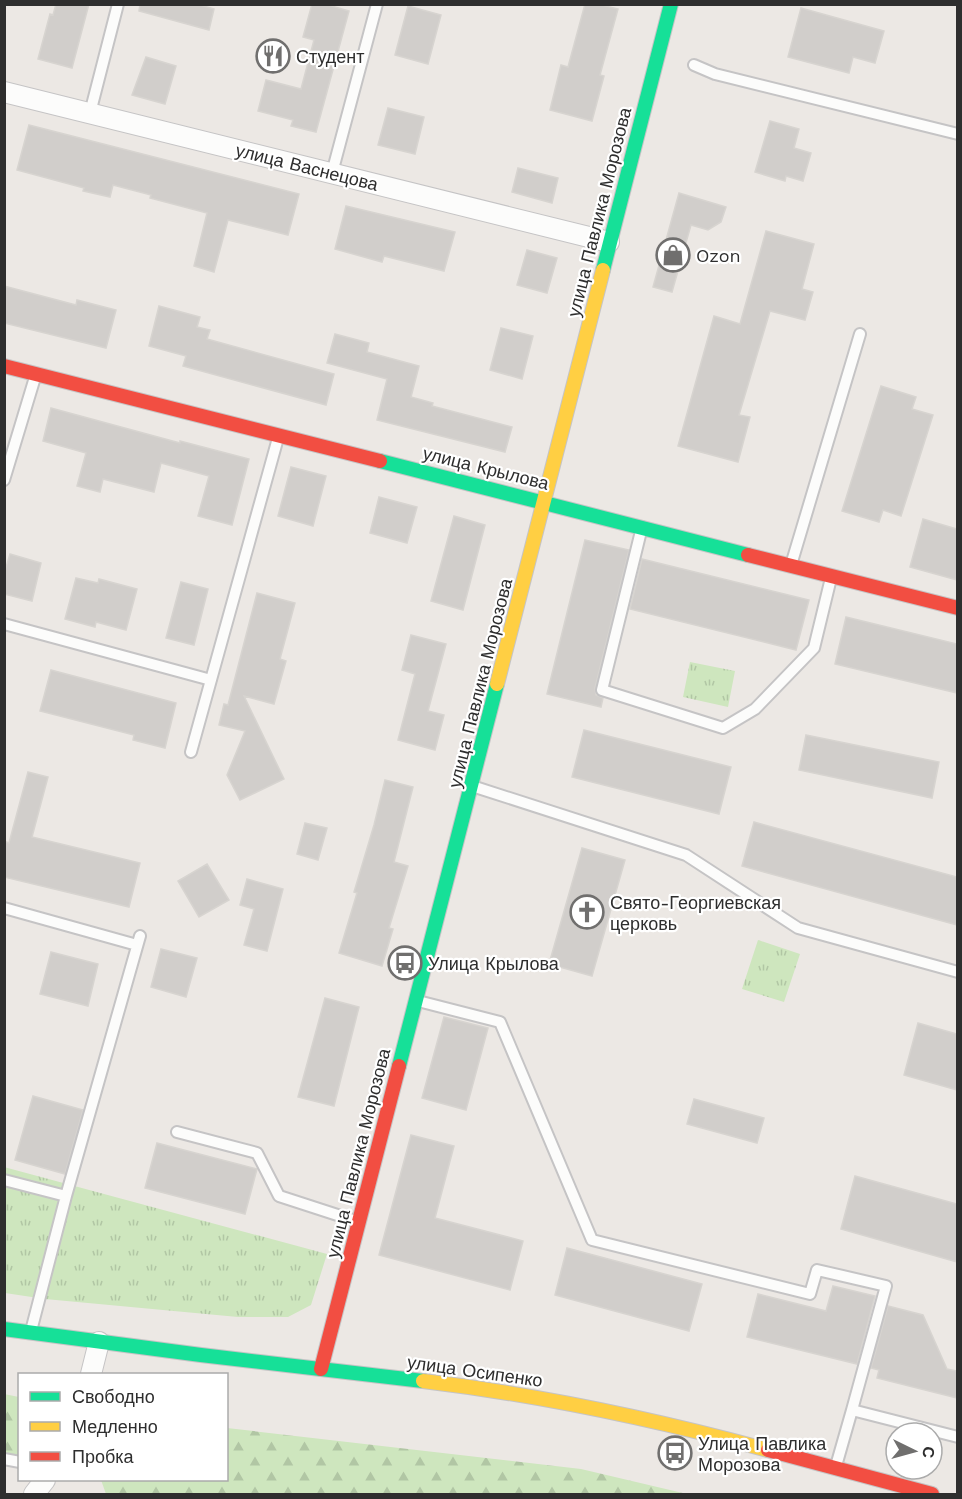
<svg xmlns="http://www.w3.org/2000/svg" width="962" height="1499" font-family="'Work Sans',sans-serif">
  <style>
    .grass { fill: url(#grass-tufts) }
    .forest { fill: url(#forest-firs) }
    .building { fill: #d1cecb; stroke: #d7d4d0; stroke-width: 1.5 }
    .lines { fill: none; stroke-linecap: round; stroke-linejoin: round }
    .lane-casing { stroke: #c5c4c5; stroke-width: 14 }
    .street-casing { stroke: #c5c4c5; stroke-width: 22 }
    .fast-casing { stroke: #c5c4c5; stroke-width: 16 }
    .slow-casing { stroke: #c5c4c5; stroke-width: 16 }
    .jam-casing { stroke: #c5c4c5; stroke-width: 16 }
    .lane { stroke: #fcfcfb; stroke-width: 10 }
    .street { stroke: #fcfcfb; stroke-width: 20 }
    .fast { stroke: #16e098; stroke-width: 14 }
    .slow { stroke: #ffcf43; stroke-width: 14 }
    .jam { stroke: #f24e42; stroke-width: 14 }
    .labels { text-anchor: middle; dominant-baseline: central; stroke-width: 4.5; stroke-linejoin: round; paint-order: stroke }
    .poi-label { font-size: 18px; fill: #2e2e2e; stroke: #fff; text-anchor: start }
    .street-label { font-size: 18px; fill: #2e2e2e; stroke: #fff }
  </style>
  <defs>
    <pattern id="grass-tufts" width="24" height="20" patternUnits="userSpaceOnUse" patternTransform="scale(1.5)"><rect width="24" height="20" fill="#cee6be"/><path d="M3 7l-1-3M5 7V3M7 7l1-3M15 17l-1-3M17 17v-4M19 17l1-3" fill="none" stroke="#b1c6a4"/></pattern>
    <pattern id="forest-firs" width="22" height="20" patternUnits="userSpaceOnUse" patternTransform="scale(1.5)"><rect width="22" height="20" fill="#cee6be"/><path d="M5 1l3.5 6h-7zM16 11l3.5 6h-7z" fill="#b1c6a4"/></pattern>
  </defs>
  <rect width="100%" height="100%" fill="#ece8e4"/>
  <path class="grass" d="M690,662l45,9 -7,36 -45,-10z
    M758,940l42,14 -16,48 -42,-13z
    M4,1167l323,87 -16,51 -23,12h-50l-193,-18 -40,-6z"/>
  <path class="forest" d="M4,1394l15,3v64l-14,1z
    M227,1428l354,41 106,25h-581l-5,-14h125z"/>
  <path class="building" d="M56,4h33l-17,64 -34,-9 12,-45 3,1z
    M140,4h57l17,5 -5,21 -70,-19z
    M312,4h13l24,7 -33,121 -25,-6 2,-6 -35,-9 8,-31 35,9 13,-49 -11,-3z
    M585,4h13l20,5 -18,66 4,1 -12,45 -42,-11 11,-45 7,2z
    M408,6l33,9 -13,49 -33,-9z
    M801,8l83,23 -9,32 -22,-6 -4,16 -61,-16z
    M146,57l30,9 -11,38 -33,-9z
    M388,108l36,9 -9,37 -37,-9z
    M770,121l29,8 -5,19 17,5 -8,28 -17,-5 -1,5 -30,-9z
    M29,125l270,69 -11,41 -60,-15 -14,52 -20,-6 13,-53 -57,-15 1,-3 -38,-10 -3,12 -27,-6 1,-3 -67,-18z
    M518,168l40,10 -6,25 -40,-11z
    M679,193l47,14 -5,15 -13,8 -17,-5 -19,67 -19,-5z
    M346,206l109,26 -11,39 -60,-15 -2,6 -47,-13z
    M766,231l48,13 -12,45 11,3 -8,28 -35,-9 -31,104 11,2 -12,45 -60,-16 36,-130 26,8z
    M527,250l30,8 -10,35 -30,-8z
    M4,286l72,19 1,-5 39,10 -10,38 -102,-25z
    M159,306l41,11 -3,10 13,3 -3,9 127,35 -8,31 -143,-39 3,-10 -37,-10z
    M501,328l32,8 -11,43 -32,-9z
    M335,334l34,9 -2,9 52,14 -8,31 22,6 -1,3 80,21 -7,25 -128,-32 10,-41 -60,-16z
    M881,386l35,11 -4,12 21,6 -32,101 -18,-6 -4,12 -37,-11z
    M51,408l129,35v-2l69,18 -17,66 -34,-9 11,-40 -48,-13 -7,29 -51,-13 -3,13 -23,-6 9,-33 -43,-12z
    M291,467l35,9 -13,50 -35,-10z
    M379,497l38,10 -10,36 -37,-10z
    M454,516l31,9 -22,85 -32,-9z
    M923,519l34,10v51l-47,-13z
    M585,540l44,10 -34,138 1,7 7,3 -2,9 -54,-13z
    M10,554l31,9 -9,38 -28,-7v-20z
    M642,559l167,41 -13,50 -166,-41z
    M76,578l22,5 1,-4 38,10 -11,41 -30,-8 -1,5 -30,-8z
    M181,582l27,7 -14,56 -28,-7z
    M257,593l38,10 -15,56 6,2 -12,43 -30,-8 40,83 -44,21 -13,-25 18,-44 -26,-6 5,-21 4,1z
    M846,617l111,27v49l-122,-29z
    M411,635l35,9 -18,67 16,4 -9,35 -37,-10 17,-66 -13,-4z
    M51,670l125,33 -11,45 -32,-8 1,-5 -94,-24z
    M584,730l147,37 -12,47 -147,-37z
    M806,735l133,27 -7,36 -133,-28z
    M28,772l20,5 -16,60 108,26 -11,44 -125,-30v-36l5,2z
    M385,780l28,7 -19,75 14,4 -19,62 4,1 -11,37 -43,-13 18,-60 -3,-1 20,-67z
    M754,822l203,55v48l-215,-59z
    M305,823l22,5 -9,32 -21,-6z
    M582,848l43,12 -33,116 -43,-12z
    M207,864l22,36 -30,17 -21,-36z
    M247,879l36,10 -16,62 -23,-6 10,-36 -14,-4z
    M161,949l36,9 -11,39 -35,-10z
    M51,952l47,12 -10,42 -48,-12z
    M325,998l34,9 -25,99 -36,-9z
    M444,1017l44,11 -22,82 -44,-12z
    M918,1023l39,11v56l-53,-15z
    M33,1096l50,14 -18,64 -50,-14z
    M694,1099l70,19 -7,25 -70,-19z
    M411,1135l43,11 -19,72 88,23 -13,49 -131,-35z
    M157,1143l100,26 -12,45 -100,-26z
    M855,1176l102,28v58l-116,-33z
    M567,1248l135,36 -13,47 -134,-36z
    M833,1286l42,10 -18,68 -110,-27 11,-43 68,17z
    M888,1306l35,9 24,54 10,2v27l-80,-20 2,-8 -8,-2z"/>
  <g class="lines">
    <g class="lane-casing">
      <path id="lane" d="M694,65l21,9 243,60
        M90,113l28,-109
        M332,173l45,-169
        M4,480l32,-106
        M642,527l-40,163 121,38 32,-19 59,-61 17,-70
        M791,565l69,-231
        M4,624l207,56
        M191,752l87,-314
        M472,786l214,69 112,73 160,44
        M4,908l133,37
        M418,1001l82,21 92,218 218,54 7,-24 69,16 -34,124
        M177,1132l80,21 22,43 80,26
        M4,1180l62,16
        M31,1331l35,-135 74,-260
        M4,1459l16,3
        M836,1466l16,-56 106,27"/>
    </g>
    <g class="street-casing">
      <path id="street" d="M4,92l605,150
        M91,1374l8,-32
        M34,1494l11,-14"/>
    </g>
    <g class="fast-casing">
      <path id="fast" d="M603,270l68,-266
        M380,461l368,94
        M399,1066l98,-382
        M4,1329l197,26 222,26"/>
    </g>
    <g class="slow-casing">
      <path id="slow" d="M497,684l106,-414
        M423,1381c117,14 231,38 345,69"/>
    </g>
    <g class="jam-casing">
      <path id="jam" d="M4,366l376,95
        M748,555l210,53
        M321,1369l78,-303
        M768,1450l164,44"/>
    </g>
    <use href="#lane" class="lane"/>
    <use href="#street" class="street"/>
    <use href="#fast" class="fast"/>
    <use href="#slow" class="slow"/>
    <use href="#jam" class="jam"/>
  </g>
  <defs>
    <g id="restaurant-ring" transform="scale(1.725)"><circle r="9.5" fill="#fff" stroke="#706f6e" stroke-width="1.5"/><path d="M-5-6h1v4h1v-4h1v4h1v-4h1v5L-1.5 .5V6h-2V.5L-5-1ZM5-6V6H3V1.5H1.5Q1.5-4 5-6Z" fill="#706f6e"/></g>
    <g id="shop-ring" transform="scale(1.725)"><circle r="9.5" fill="#fff" stroke="#706f6e" stroke-width="1.5"/><path d="M-5-2.5h2.3a2.7 3.5 0 0 1 5.4 0H5L5.5 6h-11ZM-1.5-2.5h3a1.5 2.3 0 0 0-3 0Z" fill="#706f6e"/></g>
    <g id="church-ring" transform="scale(1.725)"><circle r="9.5" fill="#fff" stroke="#706f6e" stroke-width="1.5"/><path d="M-1.2-6h2.4v3.5h3.3v2.4h-3.3V6h-2.4V-.1h-3.3v-2.4h3.3Z" fill="#706f6e"/></g>
    <g id="bus-ring" transform="scale(1.725)"><circle r="9.5" fill="#fff" stroke="#706f6e" stroke-width="1.5"/><path d="M-5-6H5V4H4V6H2V4H-2V6H-4V4H-5ZM-3.5-4V0h7V-4ZM-3.5 1.2v1.5H-2V1.2ZM2 1.2v1.5H3.5V1.2Z" fill="#706f6e"/></g>
  </defs>
  <g fill-rule="evenodd">
    <use href="#restaurant-ring" x="273" y="56"/>
    <use href="#shop-ring" x="673" y="255"/>
    <use href="#church-ring" x="587" y="912"/>
    <use href="#bus-ring" x="405" y="963"/>
    <use href="#bus-ring" x="675" y="1453"/>
  </g>
  <g class="labels">
    <g class="poi-label">
      <text x="296" y="56">Студент</text>
      <text x="696" y="255">Ozon</text>
      <text x="610" y="902">Свято-Георгиевская<tspan x="610" dy="21">церковь</tspan></text>
      <text x="428" y="963">Улица Крылова</text>
      <text x="698" y="1443">Улица Павлика<tspan x="698" dy="21">Морозова</tspan></text>
    </g>
    <g class="street-label">
      <text transform="translate(307 167) rotate(14)">улица Васнецова</text>
      <text transform="translate(599 212) rotate(-76)">улица Павлика Морозова</text>
      <text transform="translate(486 468) rotate(14)">улица Крылова</text>
      <text transform="translate(480 683) rotate(-76)">улица Павлика Морозова</text>
      <text transform="translate(358 1153) rotate(-76)">улица Павлика Морозова</text>
      <text transform="translate(475 1371) rotate(8)">улица Осипенко</text>
    </g>
  </g>
  <rect width="962" height="1499" fill="none" stroke="#2e2e2e" stroke-width="12"/>
  <rect x="18" y="1373" width="210" height="108" fill="#ffffff" stroke="#ababab" stroke-width="1.5"/>
  <rect x="30" y="1392" width="30" height="9" fill="#16e098" stroke="#ababab" stroke-width="1.5"/>
  <text x="72" y="1403" font-size="18" fill="#2e2e2e">Свободно</text>
  <rect x="30" y="1422" width="30" height="9" fill="#ffcf43" stroke="#ababab" stroke-width="1.5"/>
  <text x="72" y="1433" font-size="18" fill="#2e2e2e">Медленно</text>
  <rect x="30" y="1452" width="30" height="9" fill="#f24e42" stroke="#ababab" stroke-width="1.5"/>
  <text x="72" y="1463" font-size="18" fill="#2e2e2e">Пробка</text>
  <g transform="translate(914 1451) rotate(95)"><circle r="28" fill="#ffffff" stroke="#ababab" stroke-width="1.5"/>
  <path d="M0-4.5L10 22L0 15L-10 22Z" fill="#706f6e"/>
  <text y="-9" font-size="16" font-weight="bold" text-anchor="middle" fill="#2e2e2e">С</text>
  </g>
</svg>
